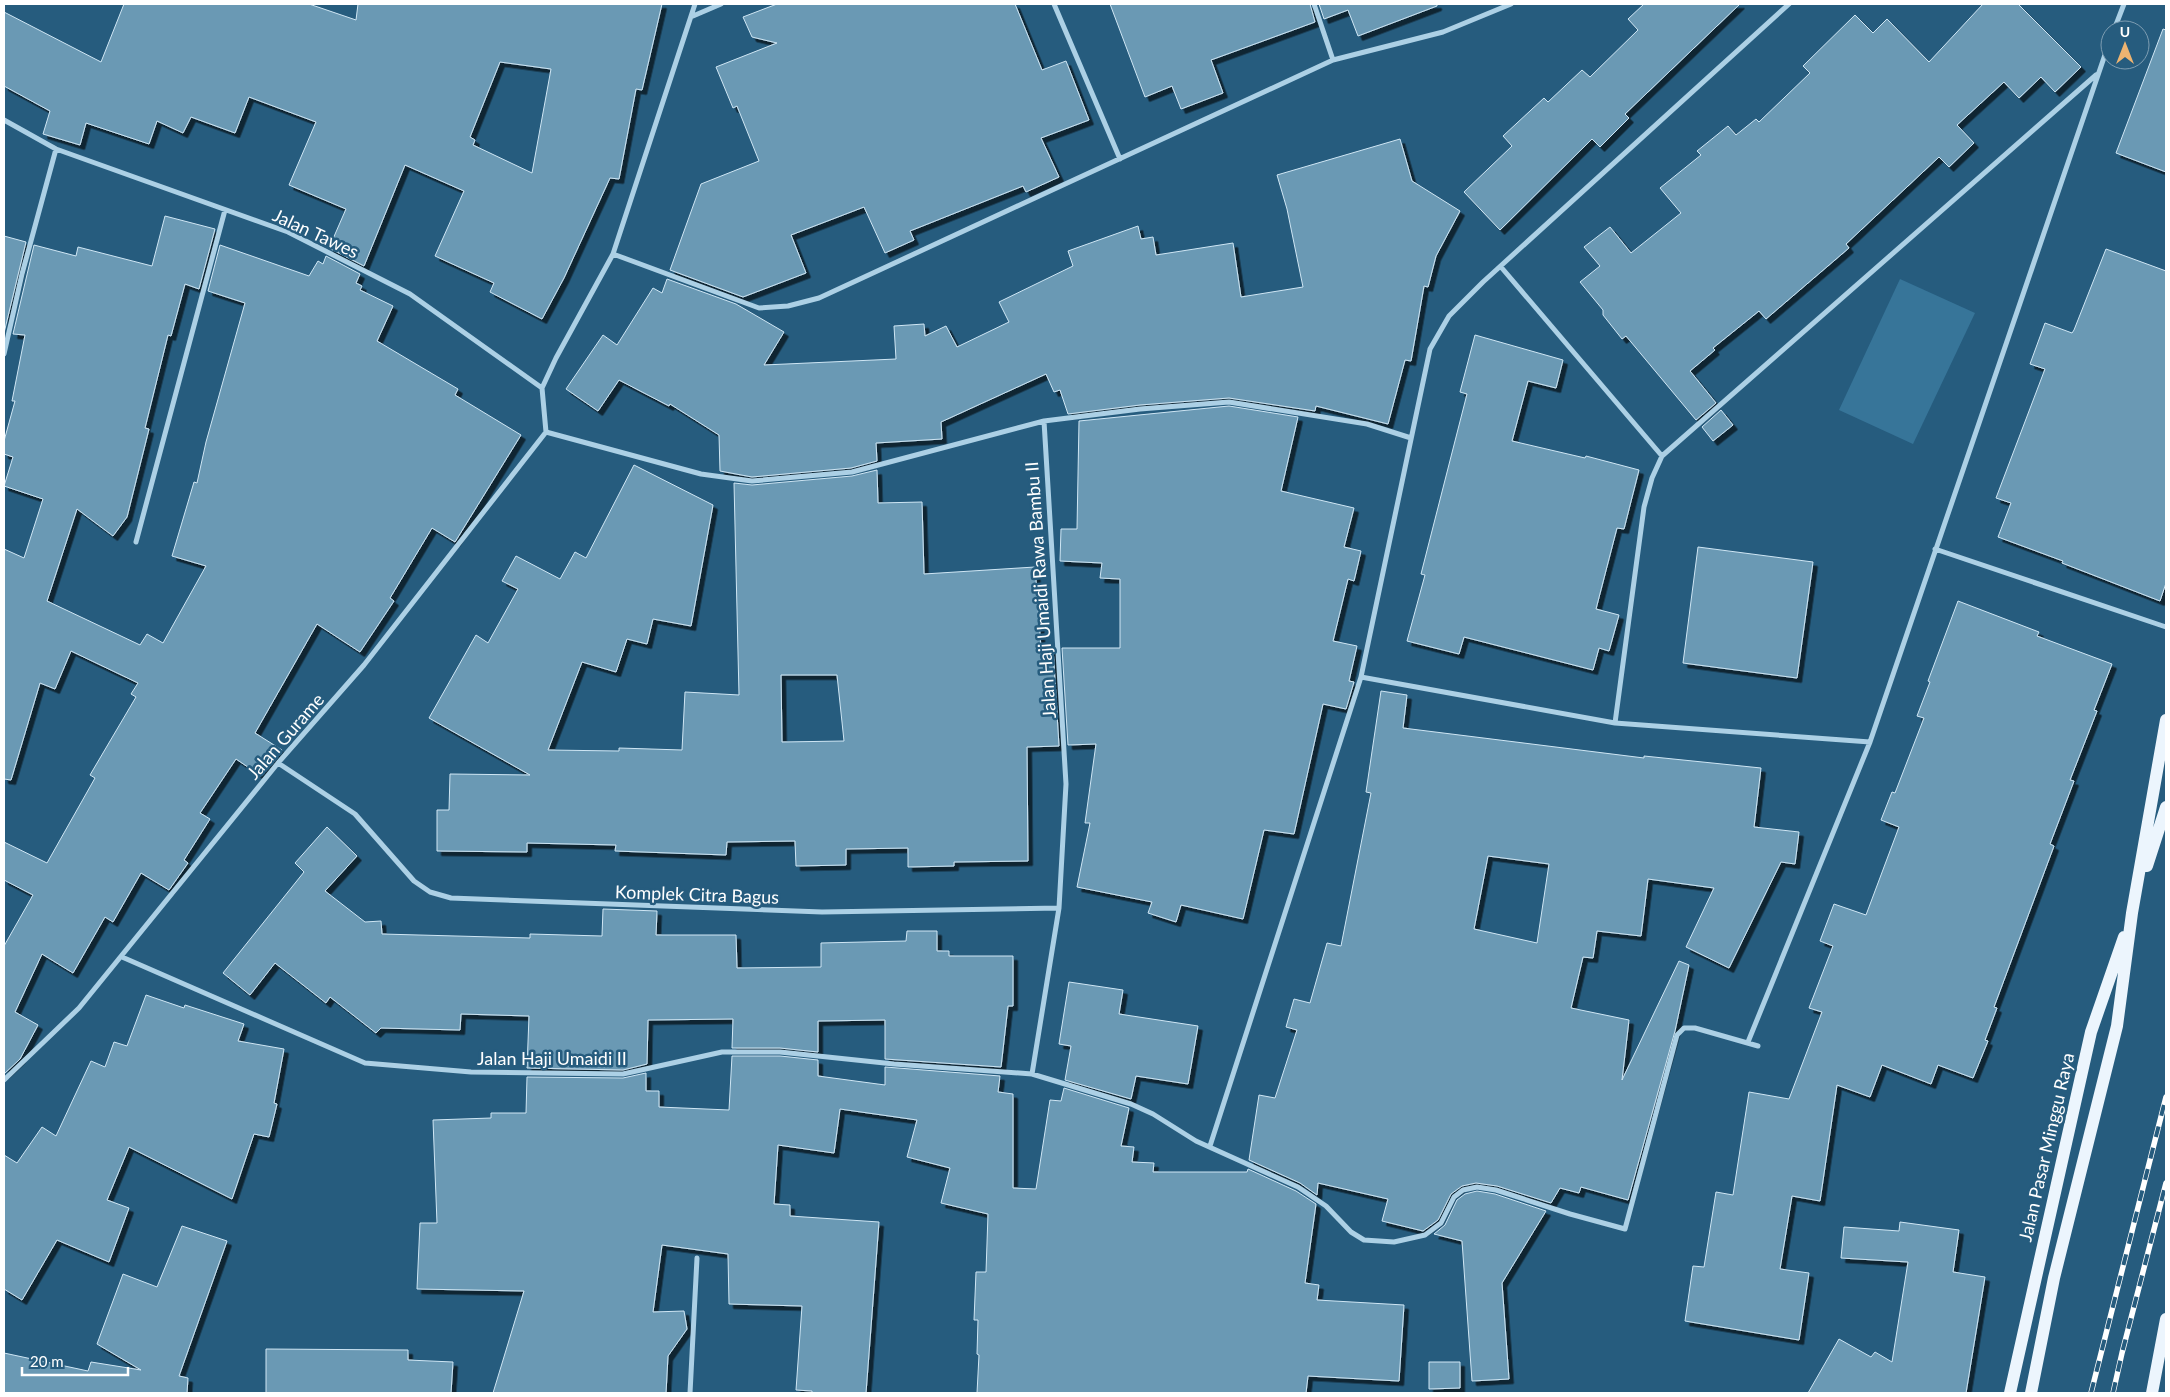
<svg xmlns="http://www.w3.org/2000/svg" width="2170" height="1397" font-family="Lato,sans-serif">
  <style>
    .green { fill: #377599 }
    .building { fill: #6a99b4; stroke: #cfe6f4; fill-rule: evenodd; filter: url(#shadow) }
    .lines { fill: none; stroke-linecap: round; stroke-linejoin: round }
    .street { stroke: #acd0e5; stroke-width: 5 }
    .primary { stroke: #ecf5fd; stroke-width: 12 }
    .rail-casing { stroke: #fff; stroke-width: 5.5 }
    .rail { stroke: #265c7e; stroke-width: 4; stroke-dasharray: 11; stroke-linecap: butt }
    .labels { text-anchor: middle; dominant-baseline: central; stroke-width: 5; stroke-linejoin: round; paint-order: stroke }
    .street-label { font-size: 18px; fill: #fff; stroke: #265c7e }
  </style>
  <defs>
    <filter id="shadow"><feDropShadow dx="4.5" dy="4.5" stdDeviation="0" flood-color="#0009"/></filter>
  </defs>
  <rect width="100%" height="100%" fill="#265c7e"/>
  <path class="green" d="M1900,279l75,34 -62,131 -74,-34z"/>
  <path class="building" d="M124,4h185l47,16 2,-16h304l-20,86 -6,-1 -17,90 -9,-1 -46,100 -22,41 -52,-27 4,-9 -59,-27 29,-65 -59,-26 -41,101 -35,-18 17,-39 -57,-24 27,-63 -67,-25 -14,36 -44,-16 -8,16 -26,-12 -8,23 -63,-21 -6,22 -37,-11 7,-23 -46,-25v-74l97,50zM500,62l51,7 -19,104 -59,-28 2,-5 -5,-3z
    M777,4h238l27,66 24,-9 23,59 -48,18 18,39 -33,15 -3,-6 -113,45 4,9 -29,13 -21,-46 -73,28 15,38 -63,24 -73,-27 31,-86 58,-23 -22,-55 -4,2 -17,-41 61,-24 -25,-6 -9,-20z
    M1110,4h200l5,18 -104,38 12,33 -42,16 -9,-23 -27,11z
    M1319,4h118v2l-79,30 -10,-26 -24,9z
    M1644,4h96l-115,110 4,4 -29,29 -8,-8 -92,91 -36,-38 48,-46 -9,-10 41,-38 4,4 34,-32 8,7 48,-47 -10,-11z
    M1983,4h35l63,63 -26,25 -14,-15 -22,21 -15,-16 -47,43 17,18 -25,24 -10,-10 -93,87 3,4 -83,71 -7,-8 -46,37 2,2 -25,21 26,32 -20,17 -70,-84 -4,3 -19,-24v-5l-23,-28 20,-16 -16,-19 26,-20 21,26 50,-40 -21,-25 41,-33 -4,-4 31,-25 8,9 20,-16 3,3 51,-49 -7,-7 52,-51 18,18 14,-14 42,43z
    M2163,29l3,1v142l-50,-19z
    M1400,139l12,42 48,30 -24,45 -8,31 -4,-1 -13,75 -6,-1 -17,64 -72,-18 -1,5 -86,-13 -89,7 -72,9 -8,-24 -6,2 -8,-18 -105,48 1,17 -66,4 1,18 -26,7 -99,9 -32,-6 -1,-36 -49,-31 -1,2 -50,-26 -21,31 -32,-22 37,-54 14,10 36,-57 9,5 5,-14 69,25 48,28 -20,33 132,-6 -2,-33 30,-2 1,12 21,-10 11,21 52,-25 -10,-20 74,-36 -5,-15 70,-25 3,13 12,-2 3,18 77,-12 8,54 62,-10 -16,-78 -10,-34z
    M165,216l50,13 -16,60 -14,-5 -14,52 -3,-1 -23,93 4,1 -22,88 -14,19 -36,-27 -30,92 93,44 7,-11 16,9 43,-77 -34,-10 22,-74 3,1 9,-41 39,-139 -37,-12 12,-46 89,31 9,-15 5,3 3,-8 34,18 -4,9 6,3 -2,4 33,16 -16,35 81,48 -3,6 66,40 -66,107 -23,-14 -42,70 4,3 -34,51 -43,-28 -62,109 27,17 -21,26 -25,-17 -36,54 10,6 -26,41 4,3 -19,27 -28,-17 -28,49 -8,-5 -32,56 -31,-19 -27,58 23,13 -18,34 -16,15v-128l29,-51 -29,-15v-38l43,21 48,-85 -5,-3 46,-78 -5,-3 7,-11 -67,-32 -16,38 -15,-6 -29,97 -7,-1v-230l20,9 19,-59 -39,-13 9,-29 -9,-3v-13l11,-40h-3l13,-66 -12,-1 21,-89 42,11 2,-9 74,19z
    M4,236l22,6 -22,91z
    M2106,249l60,22v312l-6,18 -98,-38 1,-2 -65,-24 13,-34 -15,-5 49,-129 -15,-5 15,-41 27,10 2,-3z
    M1475,335l88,25 -7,28 -28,-7 -16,60 73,17 1,-2 53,14 -15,59 -7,-1 -21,81 23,6 -10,36 -10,-3 -6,22 -129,-33 -5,17 -52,-13 18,-66 -4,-1 46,-180 -7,-2z
    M1229,406l69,11 -17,74 73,17 -10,39 17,4 -7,30 -6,-2 -15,62 24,5 -8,35 5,1 -8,27 -23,-5 -29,130 -30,-4 -21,89 -62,-14 -5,17 -28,-9 4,-11 -75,-15 13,-64h-5l11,-79 -28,1 -6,-97h58v-69l-20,-1 2,-15 -42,-2 1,-32h16l2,-108z
    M1721,410l12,15 -20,16 -11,-14z
    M634,465l79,40 -22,121 -38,-7 -6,25 -20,-5 -11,33 -34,-10 -34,88 71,1v-3l63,2 3,-58 54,3 -5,-212 18,2 100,-9 25,-6 1,33 44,-1 2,72 111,-7 6,81h12l6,98 -32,1 1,114 -74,1v4l-46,1v-19l-62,1v16l-50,1 -1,-25 -68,1 -1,13 -111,-4 1,-6 -89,-2v9l-90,-1v-41h12l1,-36 80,1 -101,-57 47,-83 12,8 30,-54 -16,-8 14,-25 44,23 15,-27 11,6zM781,675h56l7,66 -62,1z
    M1698,547l115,15 -16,116 -114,-15z
    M1958,601l81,31 -2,4 75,28 -18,46 3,1 -27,69 4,1 -24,63 4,2 -60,161 3,1 -12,32 3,1 -15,37 -35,-13 -7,19 -49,-19 -12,32 -33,-12 -17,116 -28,-5 -12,73 29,4 -10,67 -114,-19 8,-55 11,1 12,-75 17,3 16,-103 40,7 33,-87 -13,-4 24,-62 -13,-5 14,-37 32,11 33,-88 -18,-7 11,-28 3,1 29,-75 -7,-2 13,-34 -2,-1z
    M1381,691l26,4 -4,33 241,30v-2l117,12 -7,59 45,5 -4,32 -14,-2 -52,106 -43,-21 28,-59 -66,-9 -7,57 -44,-5 -4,27 -10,-1 -12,51 58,12 -7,60 57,-119 10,4 -14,66 -47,169 -47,-13 -2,6 -19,-5 -9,15 -54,-17 -21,-3 -14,3 -11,8 -13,26 -15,11 -41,-10 6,-22 -70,-16 -1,12 -17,-12 -51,-23 10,-65 16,3 22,-68 -11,-3 8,-28 16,4 17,-60 14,3 30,-153 -5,-1zM1488,856l61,8 -12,79 -63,-14z
    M327,827l30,29 -32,35 40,31 16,-1 1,13 148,4v-4l72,2 1,-27 54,2 -1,24h80l1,33 84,-1v-24l85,-2 1,-10h30v20h12v5h64v50h-5l-7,61 -116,-8v-39l-67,1v31l-38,-4h-48l1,-29 -85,1 -1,44 -24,6 -96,-2 2,-52 -68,-2 -1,16 -79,-2 -5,5 -46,-36 -4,6 -51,-40 -25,32 -27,-22 81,-101 -9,-9z
    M1069,982l54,8 -4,24 79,12 -10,58 -52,-8 -5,23 -66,-19 6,-34 -12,-2z
    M146,995l38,13 1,-3 59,19 -6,17 46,8 -10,54 3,1 -8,33 -15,-3 -22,65 -103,-52 -22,53 22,8 -20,54 -52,-22 -35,60 -18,-11v-134l13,8 25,-36 14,9 35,-75 14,6 9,-25 13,4z
    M732,1056h48l38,4v16l67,9v-18l115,9 -2,16 15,2v94l23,1 14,-89 11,1 3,-13 65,20 -8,38 13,1 -2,15 22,1 -1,9h94l1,-3 48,22 20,13 -11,79 14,2 -2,15 87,5 -5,76 -91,-5 -2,17h-329l2,-38 -2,-1 1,-34h-4l2,-48h10l2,-58 -47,-11 9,-35 -43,-11 10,-37 -77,-11 -6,44 -56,-8 -4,59 16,1v11l89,6 -13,171h-54v-2l-16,-1 6,-84 -73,-2 -1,-50 -66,-9 -9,67 31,-1 3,18 -19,27 -2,37h-173l31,-102 -107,-2 3,-66h17l-4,-103 58,-2v-5h35l1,-36 96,1 23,-5v18h13v16l70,3z
    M1477,1191l18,3 51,17 -44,72 7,96 -37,2 -10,-140 -28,-7 11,-9 12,-25 8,-6z
    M1900,1222l59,8 -6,42 32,5 -19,116h-158l31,-54 32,18 4,-5 17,10 16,-100 -67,-4 3,-31 55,4z
    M182,1226l45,15 -48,135 9,2 -1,15h-183v-40l84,18 3,-9 50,8 -44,-26 26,-70 34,13z
    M266,1349l142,1v10l45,2 -2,31h-185z
    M1429,1362h31v26l-31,1z"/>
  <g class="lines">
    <path class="street" d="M1054,4l66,155
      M1314,4l19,56
      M693,16l28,-12
      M2114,30l10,-26
      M4,120l52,29 232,83 122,62 132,94
      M613,254l146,54 29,-2 31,-8 514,-238 110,-28 68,-28
      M1501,267l161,189
      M4,354l18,-80 34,-125
      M546,432l155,42 51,7 100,-9 192,-51 96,-12 89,-7 138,22 44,14
      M136,542l89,-332
      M1935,549l231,78
      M1361,677l254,46 255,19
      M1615,723l29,-216 8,-29 10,-22 434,-381
      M278,763l77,51 59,67 16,11 21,6 371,14 237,-4
      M122,957l243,106 106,9 152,2 99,-22h58l114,12 138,10 99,30 22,10 43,27 102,46 28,19 25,26 13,8 30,2 31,-7 16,-12 13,-26 9,-7 14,-3 19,3 74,24 55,15 52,-194 7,-7h11l63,18
      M1748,1042l122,-300 240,-702
      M1032,1074l27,-166 7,-124 -22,-363
      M4,1080l75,-72 199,-245 86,-98 182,-233 -4,-44 14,-30 57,-104 82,-250
      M1210,1146l151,-469 69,-328 19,-33 34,-34 306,-278
      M690,1393l7,-135"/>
    <path class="primary" d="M2147,866l19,-59
      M2010,1393l81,-361 33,-95
      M2031,1393l23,-115 63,-252 15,-113 34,-193
      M2152,1393l14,-74"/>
    <g class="rail-casing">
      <path id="rail" d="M2091,1393l75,-296
        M2113,1393l9,-40 44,-170"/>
    </g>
    <use href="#rail" class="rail"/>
  </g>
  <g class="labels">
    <g class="street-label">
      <text transform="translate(316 233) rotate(25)">Jalan Tawes</text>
      <text transform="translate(1040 590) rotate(-94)">Jalan Haji Umaidi Rawa Bambu II</text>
      <text transform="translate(285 736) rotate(-49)">Jalan Gurame</text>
      <text transform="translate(697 894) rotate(2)">Komplek Citra Bagus</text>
      <text x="552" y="1058">Jalan Haji Umaidi II</text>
      <text transform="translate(2046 1147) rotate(-77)">Jalan Pasar Minggu Raya</text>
    </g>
  </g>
  <rect width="2170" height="1397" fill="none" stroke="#ffffff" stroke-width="10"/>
  <g transform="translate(2125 45)"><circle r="24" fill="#265c7e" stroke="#7d9db2"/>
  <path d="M0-4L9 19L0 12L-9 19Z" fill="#eeb471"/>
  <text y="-8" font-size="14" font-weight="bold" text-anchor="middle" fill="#ffffff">U</text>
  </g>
  <path d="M22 1367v8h106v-8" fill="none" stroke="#ffffff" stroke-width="2.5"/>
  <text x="30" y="1367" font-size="15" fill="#ffffff" stroke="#265c7e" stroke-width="4" paint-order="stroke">20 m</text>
</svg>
